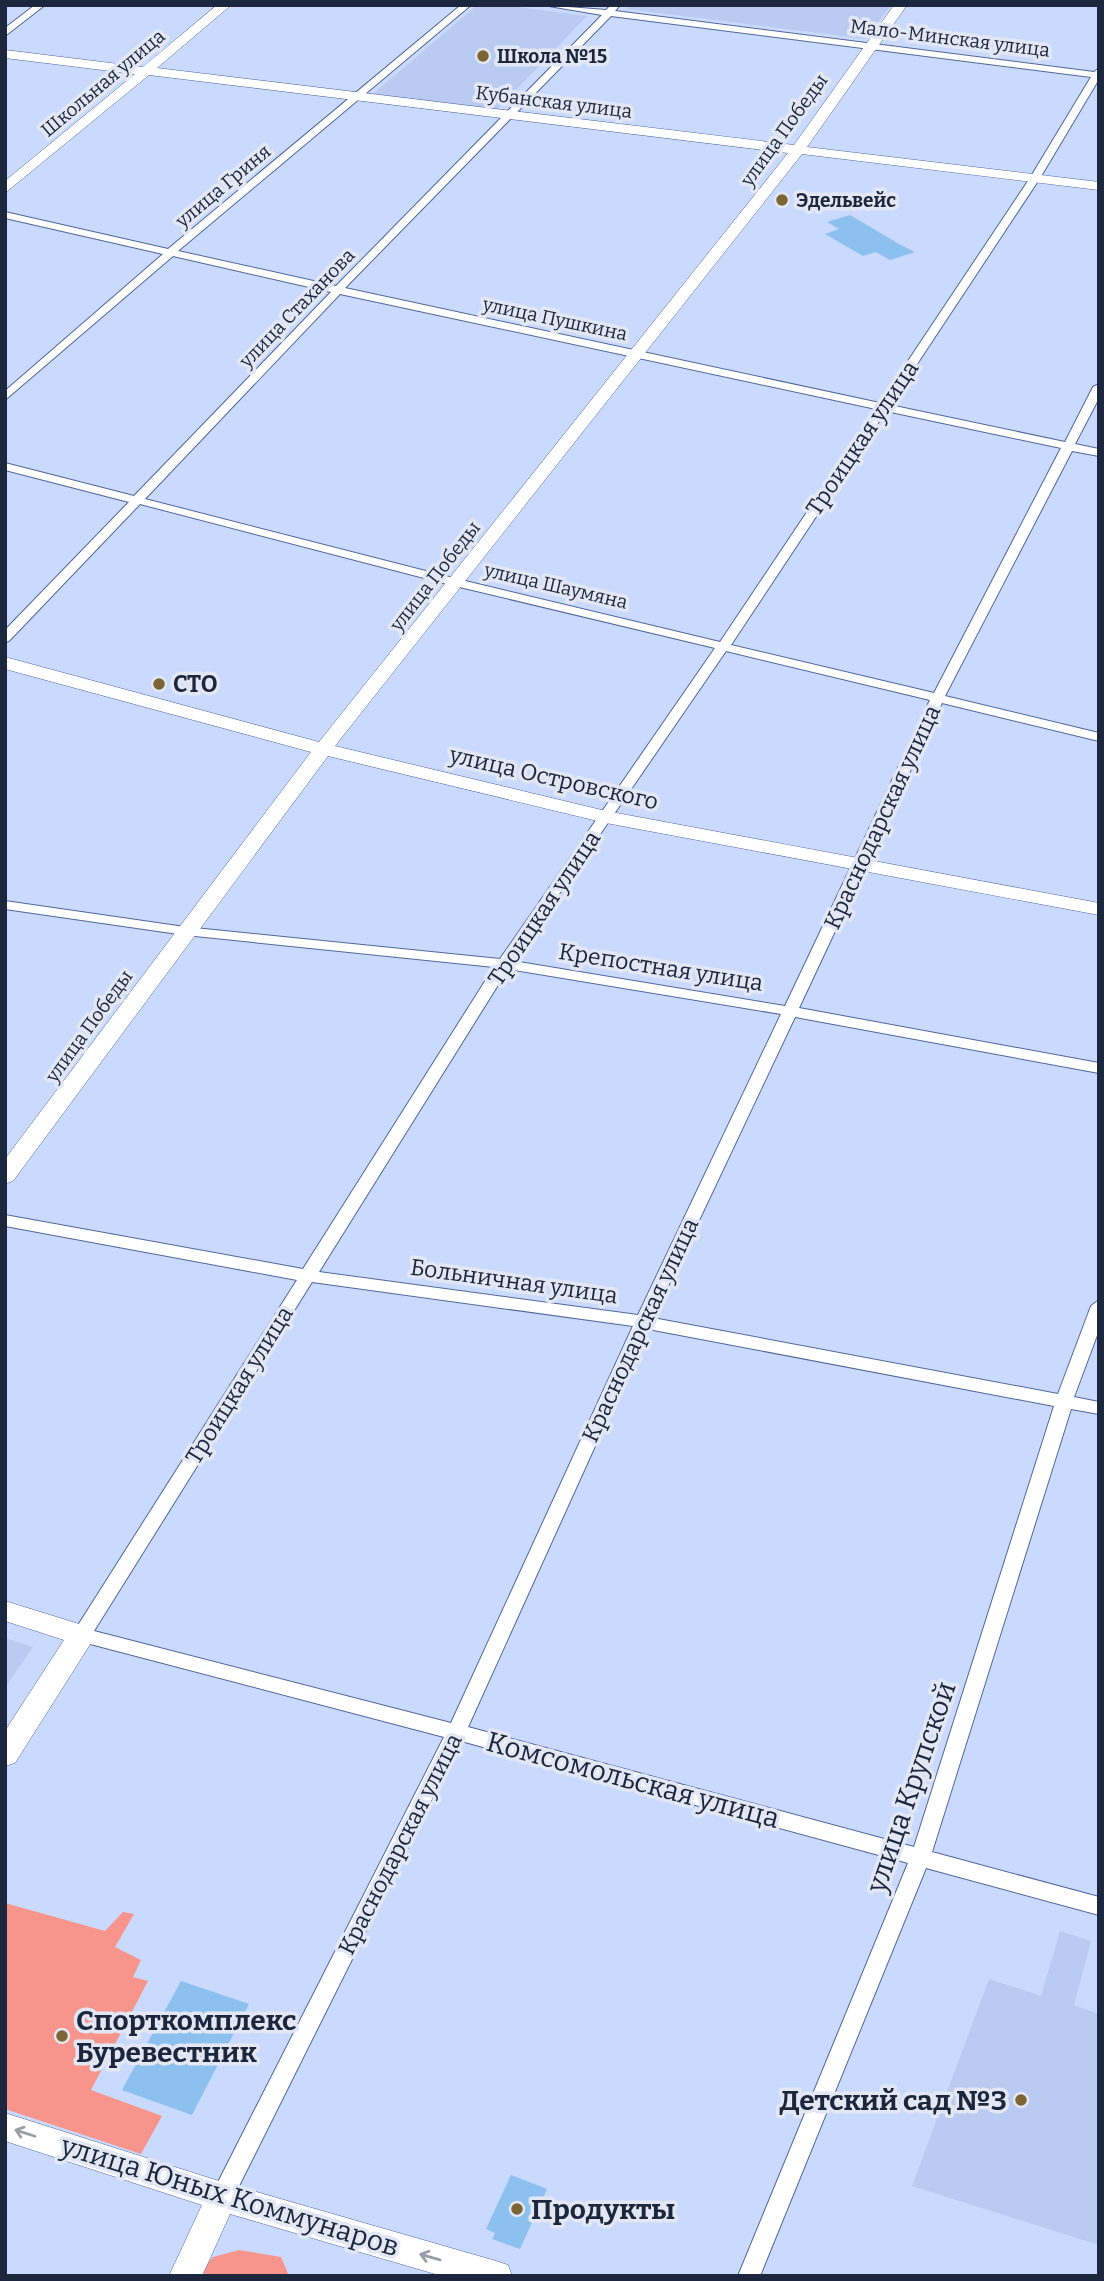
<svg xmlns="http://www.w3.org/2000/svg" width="1104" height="2281" font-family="Bitter,serif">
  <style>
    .built { fill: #b9cbf1 }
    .green { fill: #f7948b }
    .building { fill: #8bc0ef }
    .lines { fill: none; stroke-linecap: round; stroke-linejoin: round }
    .street-casing { stroke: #51679b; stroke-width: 2 }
    .secondary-casing { stroke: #51679b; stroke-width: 1 }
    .street { fill: #fff; fill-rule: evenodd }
    .secondary { fill: #fff; fill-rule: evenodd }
    .oneway { stroke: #999da7 }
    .poi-dot { fill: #7b6535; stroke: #e2e7f3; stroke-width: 2.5 }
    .labels { text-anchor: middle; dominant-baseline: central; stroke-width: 7; stroke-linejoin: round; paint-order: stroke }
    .far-street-label { font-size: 19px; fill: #1c263c; stroke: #e2e7f3 }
    .far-poi-label { font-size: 19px; font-weight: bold; fill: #1c263c; stroke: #e2e7f3; text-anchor: start }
    .street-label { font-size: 23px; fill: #1c263c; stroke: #e2e7f3 }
    .poi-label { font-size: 23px; font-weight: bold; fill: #1c263c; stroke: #e2e7f3; text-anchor: start }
    .near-street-label { font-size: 28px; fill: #1c263c; stroke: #e2e7f3 }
    .near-poi-label { font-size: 28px; font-weight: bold; fill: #1c263c; stroke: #e2e7f3; text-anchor: start }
  </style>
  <rect width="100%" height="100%" fill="#cadafe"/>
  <path class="built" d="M477,5h26l84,11 -91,95 -124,-16z
    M631,5h260l-25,34 -239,-30z
    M5,1638l28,9 -28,41z
    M1060,1931l31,10 -17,64 25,9v231l-187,-59 77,-207 52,17z"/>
  <path class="green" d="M5,1903l100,28 18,-19 11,2 -19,33 26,13 -8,17 15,4 -57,109 71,26 -21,38 -136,-45z
    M239,2250l42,7 8,19h-92l16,-19z"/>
  <path class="building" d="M850,215l49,29 16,8 -25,8 -14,-8 -13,4 -38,-22 14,-5 -12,-7z
    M181,1981l68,23 -57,111 -70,-25z
    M511,2175l36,14 -27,60 -28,-10 3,-6 -9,-4z"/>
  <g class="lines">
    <g class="street-casing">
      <path id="street" d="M35,5h10l-40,31v-8z
        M461,5h10l-293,246 158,35 266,-271 -59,-10 63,5 5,-5h9l-5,6 479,61 5,-4v11l-59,99 -150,227 175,37 28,-55 6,-3v14l-24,46 24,5v7l-27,-5 -127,245 154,37v8l-157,-38 -143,305 300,55v10l-304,-56 -142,301 405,76 33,-88 8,-6v30l-25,67 25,5v12l-28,-5 -139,443 167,45v18l-173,-47 -166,408h-22l170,-413 -447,-122 -231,463 -8,3 -8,-3 -3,-7 3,-7 230,-453 -369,-97 -2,-5 2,-5 222,-350 -292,-54v-11l298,54 191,-302 -309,-32 -180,-26v-8l180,26 315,32 215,-311 -264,-63 -311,-81 -131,137 -4,1v-12l124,-128 -124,-32v-7l129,33 197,-204 -158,-36 -168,144v-9l158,-137 -158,-36v-6l163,37zM611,16l480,61 -61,101 -150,225 -535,-115zM340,294l536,115 -156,233 -263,-63 -312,-80zM886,411l175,37 -127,245 -203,-48zM726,651l204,49 -145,306 -272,-45zM508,969l273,45 -143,301 -319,-43zM312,1282l321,44 -182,397 -357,-92zM648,1329l406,77 -140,441 -446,-120z"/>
    </g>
    <g class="secondary-casing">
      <path id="secondary" d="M217,5h14l-74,63 637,77 100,-140h13l-100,142 292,35v8l-297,-36 -467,592 271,65 493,92v12l-493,-92 -278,-67 -315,425 -8,3v-25l306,-407 -306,-83v-12l314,85 469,-589 -639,-78 -144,118v-12l130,-107 -130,-16v-8l138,17z
        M5,1601l87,27 4,7 -81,128 -10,3v-35l59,-91 -59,-19z
        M5,2113l217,69 274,79 12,4 4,11h-70l-212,-62 -28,62h-33l33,-71 -197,-64z"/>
    </g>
    <use href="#street" class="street"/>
    <use href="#secondary" class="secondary"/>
  </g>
  <defs><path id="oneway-shaft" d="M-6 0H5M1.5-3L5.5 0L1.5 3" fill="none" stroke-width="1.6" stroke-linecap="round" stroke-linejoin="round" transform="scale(1.75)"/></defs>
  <g class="oneway">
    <use href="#oneway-shaft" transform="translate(25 2133) rotate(-162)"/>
    <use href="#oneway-shaft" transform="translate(430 2257) rotate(-164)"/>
  </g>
  <g class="poi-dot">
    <circle cx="483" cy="56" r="7"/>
    <circle cx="782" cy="200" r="7"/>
    <circle cx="159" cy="684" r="7"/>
    <circle cx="62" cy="2036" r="7"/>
    <circle cx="1021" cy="2100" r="7"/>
    <circle cx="517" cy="2209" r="7"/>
  </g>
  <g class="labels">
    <g class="far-street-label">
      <text transform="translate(950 38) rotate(7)">Мало-Минская улица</text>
      <text transform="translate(103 83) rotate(-40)">Школьная улица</text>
      <text transform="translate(554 102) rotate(7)">Кубанская улица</text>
      <text transform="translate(784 130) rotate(-54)">улица Победы</text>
      <text transform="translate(223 186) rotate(-40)">улица Гриня</text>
      <text transform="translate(297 308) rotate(-46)">улица Стаханова</text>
      <text transform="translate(555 319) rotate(12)">улица Пушкина</text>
      <text transform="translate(435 576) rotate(-52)">улица Победы</text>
      <text transform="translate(556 586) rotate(13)">улица Шаумяна</text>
      <text transform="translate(89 1026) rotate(-54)">улица Победы</text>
    </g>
    <g class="far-poi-label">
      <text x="497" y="56">Школа №15</text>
      <text x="796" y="200">Эдельвейс</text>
    </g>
    <g class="street-label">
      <text transform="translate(862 438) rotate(-56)">Троицкая улица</text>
      <text transform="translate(554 778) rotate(13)">улица Островского</text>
      <text transform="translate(882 817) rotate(-65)">Краснодарская улица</text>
      <text transform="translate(544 908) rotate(-56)">Троицкая улица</text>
      <text transform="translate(661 967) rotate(9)">Крепостная улица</text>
      <text transform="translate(514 1281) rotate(8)">Больничная улица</text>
      <text transform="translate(640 1330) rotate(-65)">Краснодарская улица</text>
      <text transform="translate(239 1385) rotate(-58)">Троицкая улица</text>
      <text transform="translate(400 1844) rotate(-63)">Краснодарская улица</text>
    </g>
    <g class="poi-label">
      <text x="173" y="684">СТО</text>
    </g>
    <g class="near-street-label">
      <text transform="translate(633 1780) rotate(15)">Комсомольская улица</text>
      <text transform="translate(911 1787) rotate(-71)">улица Крупской</text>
      <text transform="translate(230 2196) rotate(17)">улица Юных Коммунаров</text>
    </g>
    <g class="near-poi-label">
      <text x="76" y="2020">Cпорткомплекс<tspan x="76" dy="32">Буревестник</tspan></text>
      <text x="1007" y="2100" text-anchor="end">Детский сад №3</text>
      <text x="531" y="2209">Продукты</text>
    </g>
  </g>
  <rect width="1104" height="2281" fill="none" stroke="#1c263c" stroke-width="14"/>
</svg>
